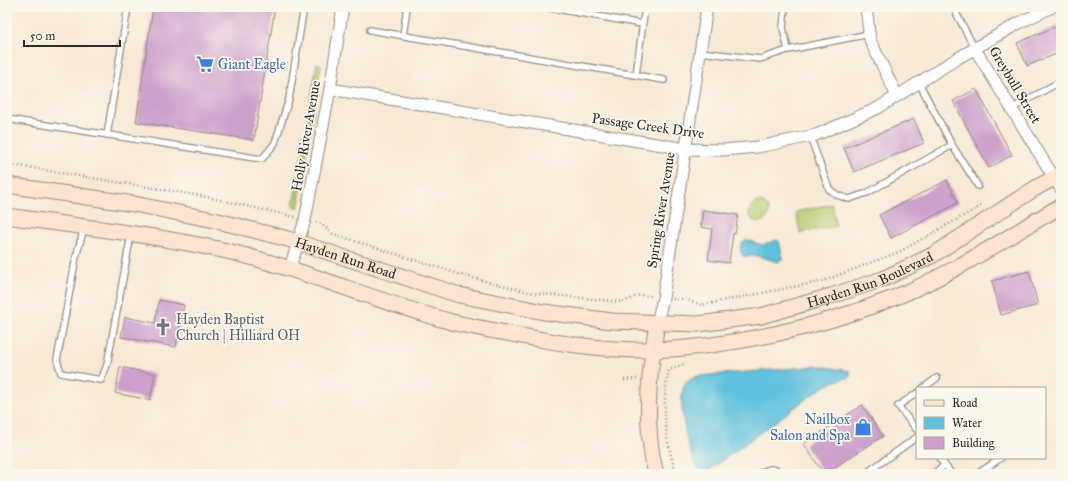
<svg xmlns="http://www.w3.org/2000/svg" width="1068" height="481" font-family="'IM FELL Great Primer',serif">
  <style>
    .green { fill: #bbcf72; stroke: #737d4e }
    .water { fill: #5fc1dd; stroke: #457684 }
    .building { fill: #cda1cc }
    .lines { fill: none; stroke-linecap: round; stroke-linejoin: round }
    .service-casing { stroke: #928a80; stroke-width: 8 }
    .minor-casing { stroke: #928a80; stroke-width: 13 }
    .secondary-casing { stroke: #928a80; stroke-width: 17 }
    .path { stroke: #928a80; stroke-width: 2.5; stroke-dasharray: 1 3; stroke-linecap: butt }
    .service { stroke: #fff; stroke-width: 5.5 }
    .minor { stroke: #fff; stroke-width: 11 }
    .secondary { stroke: #fde4d0; stroke-width: 15 }
    .labels { text-anchor: middle; dominant-baseline: central; stroke-width: 3.5; stroke-linejoin: round; paint-order: stroke }
    .shop-label { font-size: 14px; fill: #366cbe; stroke: #fbf7ec; text-anchor: start }
    .street-label { font-size: 14px; fill: #2b2b2b; stroke: #fbf7ec }
    .worship-label { font-size: 14px; fill: #5b616d; stroke: #fbf7ec; text-anchor: start }
  </style>
  <rect width="100%" height="100%" fill="#fbf7ec"/>
  <filter id="ink" filterUnits="userSpaceOnUse"><feTurbulence type="fractalNoise" baseFrequency=".025" numOctaves="2"/><feDisplacementMap in="SourceGraphic" scale="8" xChannelSelector="R" yChannelSelector="G"/><feConvolveMatrix kernelMatrix="1 2 1 2 8 2 1 2 1" color-interpolation-filters="sRGB"/></filter>
  <filter id="wash" filterUnits="userSpaceOnUse"><feTurbulence type="fractalNoise" baseFrequency=".012" numOctaves="4" result="noise"/><feDisplacementMap in="SourceGraphic" scale="16" xChannelSelector="R" yChannelSelector="G"/><feGaussianBlur stdDeviation="0.9" result="paint"/><feColorMatrix in="noise" values="0 0 0 0 0 0 0 0 0 0 0 0 0 0 0 0 0 1.4 0 .05"/><feComposite in="paint" operator="in"/></filter>
  <g filter="url(#wash)">
    <rect width="100%" height="100%" fill="#f8e9d5"/>
    <path class="green" d="M317,63l4,2 -7,40 -4,-1z
      M310,108l4,1 -16,99 -5,-2z
      M749 212a10 10 0 1 1 20 0a10 10 0 1 1-20 0Z
      M832,204l4,22 -36,7 -4,-21z"/>
    <path class="water" d="M746,240l16,5 14,-5 3,1 4,17 -5,4 -20,-6h-15c-4,-6 -4,-12 3,-16z
      M819,366l31,5v6l-17,5 -16,9 -106,78 -6,3c-3,-1 -6,-2 -8,-5 -9,-12 -21,-70 -12,-82 3,-5 8,-7 13,-9z"/>
    <g id="blocks">
      <path class="building" d="M153,7h122l-21,133 -118,-18z
        M1061,24v28l-34,14 -10,-23z
        M976,89l36,66 -23,13 -36,-67z
        M914,119l10,24 -70,29 -10,-24z
        M947,180l11,23 -67,35 -12,-23z
        M703,210l35,5 -3,19 -2,-1 -4,30 -21,-3 4,-31 -11,-2z
        M1029,271l9,34 -37,10 -9,-34z
        M159,300l25,5 -8,42 -55,-10 4,-20 30,6z
        M120,367l35,7 -5,26 -35,-7z
        M862,405l21,31 -59,38 -20,-30z"/>
    </g>
  </g>
  <g filter="url(#ink)">
    <use href="#blocks" fill-opacity="0" stroke="#928a80" stroke-width="1"/>
    <g class="lines">
      <g class="service-casing">
        <path id="service" d="M546,7l96,17
          M785,7l-2,21 5,22
          M953,7l22,42
          M370,30l294,50
          M403,36l4,-29
          M700,52l60,7 28,-9 81,-16
          M636,75l9,-68
          M919,83l33,62 26,41
          M1011,109l50,-28
          M7,119l255,40 13,-16 14,-44 15,-92
          M107,135l21,-128
          M810,136l19,53 8,6 12,4 18,-6 85,-48
          M84,228l-8,29 -19,103 4,13 40,7 6,-15 24,-130
          M923,388l14,-10
          M917,393l-19,13 19,24
          M939,458l13,16
          M758,474c9,-5 15,-8 23,0
          M805,474h1
          M865,474l52,-37
          M933,474l12,-9
          M977,474l24,-16"/>
      </g>
      <g class="minor-casing">
        <path id="minor" d="M866,7l4,33 27,56
          M975,49l86,140
          M330,89l356,60 37,1 35,-3 58,-12 62,-27 80,-50 61,-35 33,-16
          M290,268l15,-48 25,-131 13,-82
          M657,323l6,-25 44,-291"/>
      </g>
      <g class="secondary-casing">
        <g id="secondary">
          <path id="s1" d="M7,185l127,19 80,16 74,19 171,56 85,17 68,9 86,3 63,-8 70,-20 52,-17 50,-24 101,-66 27,-15"/>
          <path d="M7,216c75,11 150,19 224,36 75,18 146,50 221,70 16,4 33,7 49,10 50,10 102,19 153,18 77,-3 166,-23 237,-51 61,-24 114,-61 170,-93"/>
          <path d="M656,474c-13,-49 -7,-101 1,-151"/>
        </g>
      </g>
      <path class="path" d="M7,164l195,32 94,21
        M316,222l5,2 12,10 132,42 68,17 89,9 18,-7 12,1
        M673,299h12l17,6 121,-24 76,-29 82,-46
        M624,380l13,-1
        M677,474c-12,-31 -16,-71 -8,-104l17,-7"/>
      <use href="#service" class="service"/>
      <use href="#minor" class="minor"/>
      <use href="#secondary" class="secondary"/>
    </g>
  </g>
  <defs>
    <g id="supermarket-bare" transform="scale(1.38)"><path d="M-6-5.5h2.5l.6 2H6L4.5 2H-2.5L-4.4-4H-6ZM-1.5 3.2a1.3 1.3 0 1 0 .1 0ZM3 3.2a1.3 1.3 0 1 0 .1 0Z" fill="#3f7fe0" stroke="#fbf7ec" stroke-width="2.5" paint-order="stroke"/></g>
    <g id="church-bare" transform="scale(1.38)"><path d="M-1.2-6h2.4v3.5h3.3v2.4h-3.3V6h-2.4V-.1h-3.3v-2.4h3.3Z" fill="#6b7280" stroke="#fbf7ec" stroke-width="2.5" paint-order="stroke"/></g>
    <g id="shop-bare" transform="scale(1.38)"><path d="M-5-2.5h2.3a2.7 3.5 0 0 1 5.4 0H5L5.5 6h-11ZM-1.5-2.5h3a1.5 2.3 0 0 0-3 0Z" fill="#3f7fe0" stroke="#fbf7ec" stroke-width="2.5" paint-order="stroke"/></g>
  </defs>
  <g fill-rule="evenodd">
    <use href="#supermarket-bare" x="205" y="64"/>
    <use href="#church-bare" x="163" y="327"/>
    <use href="#shop-bare" x="863" y="427"/>
  </g>
  <g class="labels">
    <g class="shop-label">
      <text x="218" y="64">Giant Eagle</text>
      <text x="850" y="419" text-anchor="end">Nailbox<tspan x="850" dy="16">Salon and Spa</tspan></text>
    </g>
    <g class="street-label">
      <text transform="translate(1015 85) rotate(59)">Greybull Street</text>
      <text transform="translate(648 126) rotate(8)">Passage Creek Drive</text>
      <text transform="translate(306 136) rotate(-80)">Holly River Avenue</text>
      <text transform="translate(661 210) rotate(-81)">Spring River Avenue</text>
      <text stroke="none"><textPath href="#s1" startOffset="347">Hayden Run Road</textPath></text>
      <text stroke="none"><textPath href="#s1" startOffset="886">Hayden Run Boulevard</textPath></text>
    </g>
    <g class="worship-label">
      <text x="176" y="319">Hayden Baptist<tspan x="176" dy="16">Church | Hilliard OH</tspan></text>
    </g>
  </g>
  <rect width="1068" height="481" fill="none" stroke="#fbf7ec" stroke-width="24"/>
  <rect x="916" y="387" width="130" height="72" fill="#fbf7ec" stroke="#a8a59f"/>
  <rect x="924" y="400" width="20" height="6" fill="#fde4d0" stroke="#a8a59f"/>
  <text x="952" y="407" font-size="12" fill="#2b2b2b">Road</text>
  <rect x="924" y="417" width="20" height="12" fill="#5fc1dd" stroke="#a8a59f"/>
  <text x="952" y="427" font-size="12" fill="#2b2b2b">Water</text>
  <rect x="924" y="437" width="20" height="12" fill="#cda1cc" stroke="#a8a59f"/>
  <text x="952" y="447" font-size="12" fill="#2b2b2b">Building</text>
  <path d="M24 40v6h96v-6" fill="none" stroke="#2b2b2b" stroke-width="2"/>
  <text x="30" y="40" font-size="12" fill="#2b2b2b" stroke="#fbf7ec" stroke-width="3" paint-order="stroke">50 m</text>
</svg>
